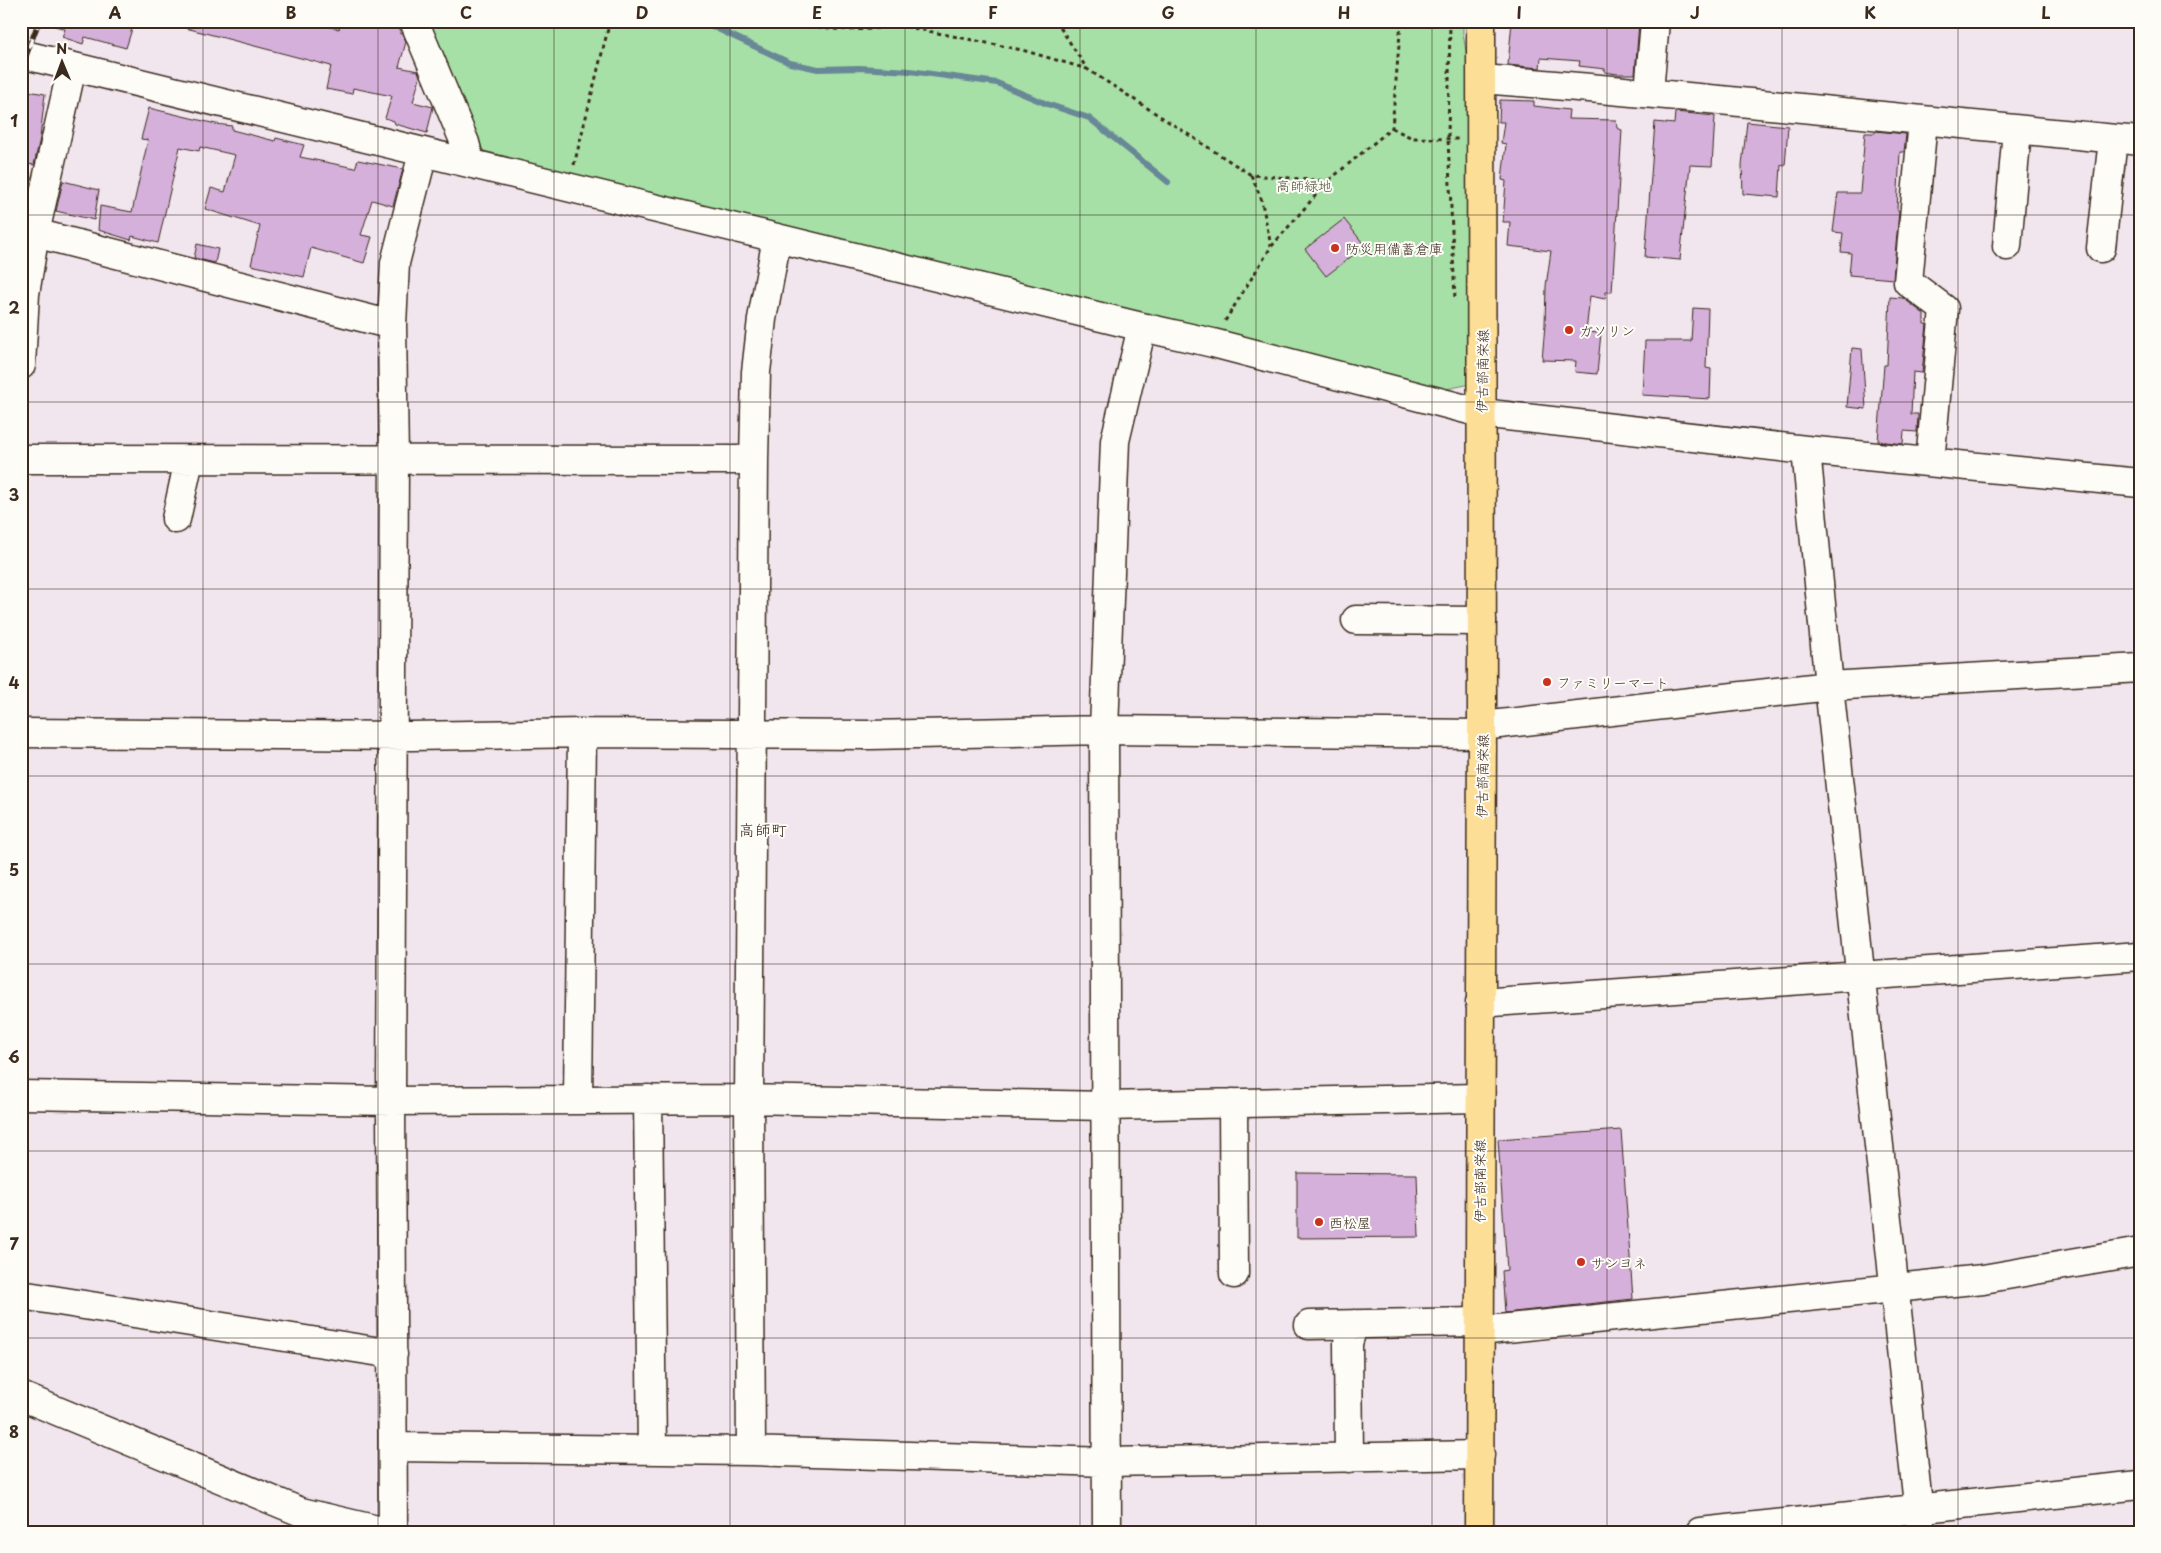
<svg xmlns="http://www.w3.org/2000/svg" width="2161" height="1553" font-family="'Playpen Sans','Klee One',sans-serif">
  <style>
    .park { fill: #a6e0a6; stroke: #708562 }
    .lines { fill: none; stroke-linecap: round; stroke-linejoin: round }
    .stream { stroke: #698897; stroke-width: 6 }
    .building { fill: #d4b0da; stroke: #3b2a1e }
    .minor-casing { stroke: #3b2a1e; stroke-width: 31 }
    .major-casing { stroke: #3b2a1e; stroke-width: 31 }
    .path { stroke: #3b2a1e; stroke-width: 3; stroke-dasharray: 4 4; stroke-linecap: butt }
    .minor { stroke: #fdfcf7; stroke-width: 28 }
    .major { stroke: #fdde96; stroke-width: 28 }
    .rail-casing { stroke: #3b2a1e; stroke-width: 5.5 }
    .rail { stroke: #fdfcf7; stroke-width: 4; stroke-dasharray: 11; stroke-linecap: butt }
    .grid { fill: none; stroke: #3b2a1e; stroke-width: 1; stroke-opacity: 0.55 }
    .poi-dot { fill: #c8321e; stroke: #fdfcf7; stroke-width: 2 }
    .labels { text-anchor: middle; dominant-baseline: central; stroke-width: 4; stroke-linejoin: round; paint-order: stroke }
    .park-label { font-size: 14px; fill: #565840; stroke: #fdfcf7 }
    .poi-label { font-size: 14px; fill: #3b2a1e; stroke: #fdfcf7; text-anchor: start }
    .street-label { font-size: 14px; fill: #3b2a1e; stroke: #fdfcf7 }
    .quarter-label { font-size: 16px; fill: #3b2a1e; stroke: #fdfcf7 }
    .neatline { fill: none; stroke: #3b2a1e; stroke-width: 2 }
    .grid-label { font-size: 16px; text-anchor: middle; font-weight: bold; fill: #3b2a1e }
  </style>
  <rect width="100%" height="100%" fill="#f1e5ee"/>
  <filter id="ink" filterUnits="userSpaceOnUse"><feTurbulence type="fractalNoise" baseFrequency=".02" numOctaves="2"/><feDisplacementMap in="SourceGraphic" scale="10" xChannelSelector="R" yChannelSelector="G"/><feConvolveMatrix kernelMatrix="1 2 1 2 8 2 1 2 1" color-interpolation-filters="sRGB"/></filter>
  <g filter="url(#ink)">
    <path class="park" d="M428,21h1035v13l8,46v304l-30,6 -233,-62 -718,-173 -10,-7z"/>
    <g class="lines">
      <path class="stream" d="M701,21l89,42 28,6 41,-1 51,3 87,12 50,21 42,14 79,64"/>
    </g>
    <path class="building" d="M49,21h58l25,8 -6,19 -41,-11 -2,7 -21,-7 3,-8 -13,-4z
      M182,21h124l33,8 2,-8h45v3l14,4v6h3l3,8 -7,25 19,4 2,6 -7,25 20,5 -6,26 -32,-9 -1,-3 -9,-3 7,-22 -39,-8 -1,6 -26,-5 5,-23 -149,-39z
      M1512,21h47l51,6 1,-5 28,1 -4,51h-18l-12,-2v-3l-26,-3 1,-5 -39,-3 -1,10 -32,-3z
      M28,91l17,3 -5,44 -6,27 -13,-2z
      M1500,100l34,1v5l35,4 -1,9 48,1 1,8 5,2 -10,162h-6l-1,7 -15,-3 -4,36 15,1 -4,41 -22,-2 1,-11 -34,-1 3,-35 1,-39 5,-35 -43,-5 2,-24h-7l3,-41 -4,-1 4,-36 -5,-1 3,-21h-5z
      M149,108l67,16 16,2v4l43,11 1,-3 28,7 -4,12 55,11 3,-8 45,9 -10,37 -21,-6 -11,35 11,2 -8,26 -53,-15 -7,29 -53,-12 9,-39 -55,-17 6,-21 14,4 10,-37 -35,-8 -1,4 -19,-4 -22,96 -26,-7 -1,4 -33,-10 2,-24 32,6 16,-72 -7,-1z
      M1675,112l40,4 -3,50 -22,-1 -10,95 -35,-3 10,-135 19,2z
      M1747,122l41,4 -3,40 -4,-1 -2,32 -36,-3 -1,-29z
      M1875,131l31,3 -2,18h-4l-3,57 2,2 -6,68 -44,-4 2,-22 -10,-1 2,-19 -10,-1 5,-39h22l5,-60h10z
      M63,181l36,9 -5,30 -38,-9z
      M1344,219l21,27 -39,30 -21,-27z
      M197,244l21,5 -3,14 -21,-5z
      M1890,297l13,1 21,16v10h3l-5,49 -9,-1 -2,42h7l-1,18 -13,-1 -1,13 -25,-3 6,-76h3z
      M1693,308l15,1 -2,59 5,1 -1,30 -68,-4 3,-54h46z
      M1852,348l10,1 4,60 -19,-2z
      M1621,1130l12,169 -128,14 -3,-42 5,-1 -9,-131z
      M1297,1173l120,1 2,63 -122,1z"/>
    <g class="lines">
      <g class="minor-casing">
        <path id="minor" d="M414,21l51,122 5,19
          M21,54l1121,273 71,16 268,70 325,37 334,33
          M1482,79c220,17 438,42 658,62
          M1649,92l6,-71
          M1923,121l-15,161 36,27 -14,153
          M35,233l357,92
          M2007,246l10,-116
          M2101,248l12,-109
          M21,365l4,-71 10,-61 37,-166
          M1806,450l23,236 92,846
          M21,459l733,1
          M176,519l13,-59
          M1356,620l126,1
          M1482,726l347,-40 311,-18
          M21,733l390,3 171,-3 288,2 234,-5 378,4
          M1480,1003l660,-47
          M21,1095l370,6 358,-2 357,7 373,-8
          M648,1099l4,351
          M578,1100l4,-367
          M1233,1103l1,171
          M21,1295l372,59
          M1309,1325l170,-3
          M1479,1331l504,-52 157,-27
          M21,1396l280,116 85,20
          M393,1447l358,4 356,11 373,-7
          M751,1451l-2,-352 5,-639 2,-88 6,-53 15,-81
          M1349,1458l-1,-115 6,-19
          M393,1532l-2,-431 3,-641 -2,-135 3,-62 28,-110
          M1107,1532l-3,-802 11,-289 27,-114
          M1700,1532l440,-47"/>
      </g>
      <g class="major-casing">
        <path id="major" d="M1479,1532l3,-806 -1,-705"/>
      </g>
      <path class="path" d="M787,21c26,10 94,13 119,0
        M1056,21l31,48 164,106 77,6
        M1450,21l-2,118 7,161
        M898,25l124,25 65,19
        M1392,128l20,10 47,1
        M574,165l36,-144
        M1251,175l10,23 10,48
        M1225,321l46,-74 57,-66 64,-53 9,-107"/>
      <use href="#minor" class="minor"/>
      <use href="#major" class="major"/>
      <g class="rail-casing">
        <path id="rail" d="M21,35l6,-14
          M21,69l18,-48"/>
      </g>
      <use href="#rail" class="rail"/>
    </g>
  </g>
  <path class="grid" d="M203,21v1511M378,21v1511M554,21v1511M730,21v1511M905,21v1511M1080,21v1511M1256,21v1511M1432,21v1511M1607,21v1511M1782,21v1511M1958,21v1511M21,215h2119M21,402h2119M21,589h2119M21,776h2119M21,964h2119M21,1151h2119M21,1338h2119"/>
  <g class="poi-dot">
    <circle cx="1335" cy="248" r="5"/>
    <circle cx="1569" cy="330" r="5"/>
    <circle cx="1547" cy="682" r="5"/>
    <circle cx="1319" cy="1222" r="5"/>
    <circle cx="1581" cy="1262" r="5"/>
  </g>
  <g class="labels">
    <g class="park-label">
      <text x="1304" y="185">高師緑地</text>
    </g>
    <g class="poi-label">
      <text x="1345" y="248">防災用備蓄倉庫</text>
      <text x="1579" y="330">ガソリン</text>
      <text x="1557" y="682">ファミリーマート</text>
      <text x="1329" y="1222">西松屋</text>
      <text x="1591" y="1262">サンヨネ</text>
    </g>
    <g class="street-label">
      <text transform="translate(1482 371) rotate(-89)">伊古部南栄線</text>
      <text transform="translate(1482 776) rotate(-89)">伊古部南栄線</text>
      <text transform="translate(1479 1181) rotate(-90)">伊古部南栄線</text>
    </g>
    <g class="quarter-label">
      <text x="763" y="829">高師町</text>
    </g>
  </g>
  <rect width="2161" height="1553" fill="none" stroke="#fdfcf7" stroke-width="55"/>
  <g transform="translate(62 62) rotate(359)" stroke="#fdfcf7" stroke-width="4" paint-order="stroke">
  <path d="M0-4L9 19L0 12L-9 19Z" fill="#3b2a1e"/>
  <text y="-8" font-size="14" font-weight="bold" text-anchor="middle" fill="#3b2a1e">N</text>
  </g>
  <rect x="28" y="28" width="2106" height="1498" class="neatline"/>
  <g class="grid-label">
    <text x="115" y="19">A</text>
    <text x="291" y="19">B</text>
    <text x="466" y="19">C</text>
    <text x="642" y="19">D</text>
    <text x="817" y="19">E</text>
    <text x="993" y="19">F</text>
    <text x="1168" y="19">G</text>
    <text x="1344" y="19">H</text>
    <text x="1519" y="19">I</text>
    <text x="1695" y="19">J</text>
    <text x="1870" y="19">K</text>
    <text x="2046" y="19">L</text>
    <text x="14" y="127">1</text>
    <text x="14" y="314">2</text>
    <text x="14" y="501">3</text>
    <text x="14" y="689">4</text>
    <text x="14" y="876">5</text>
    <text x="14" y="1063">6</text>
    <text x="14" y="1250">7</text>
    <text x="14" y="1438">8</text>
  </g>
</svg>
